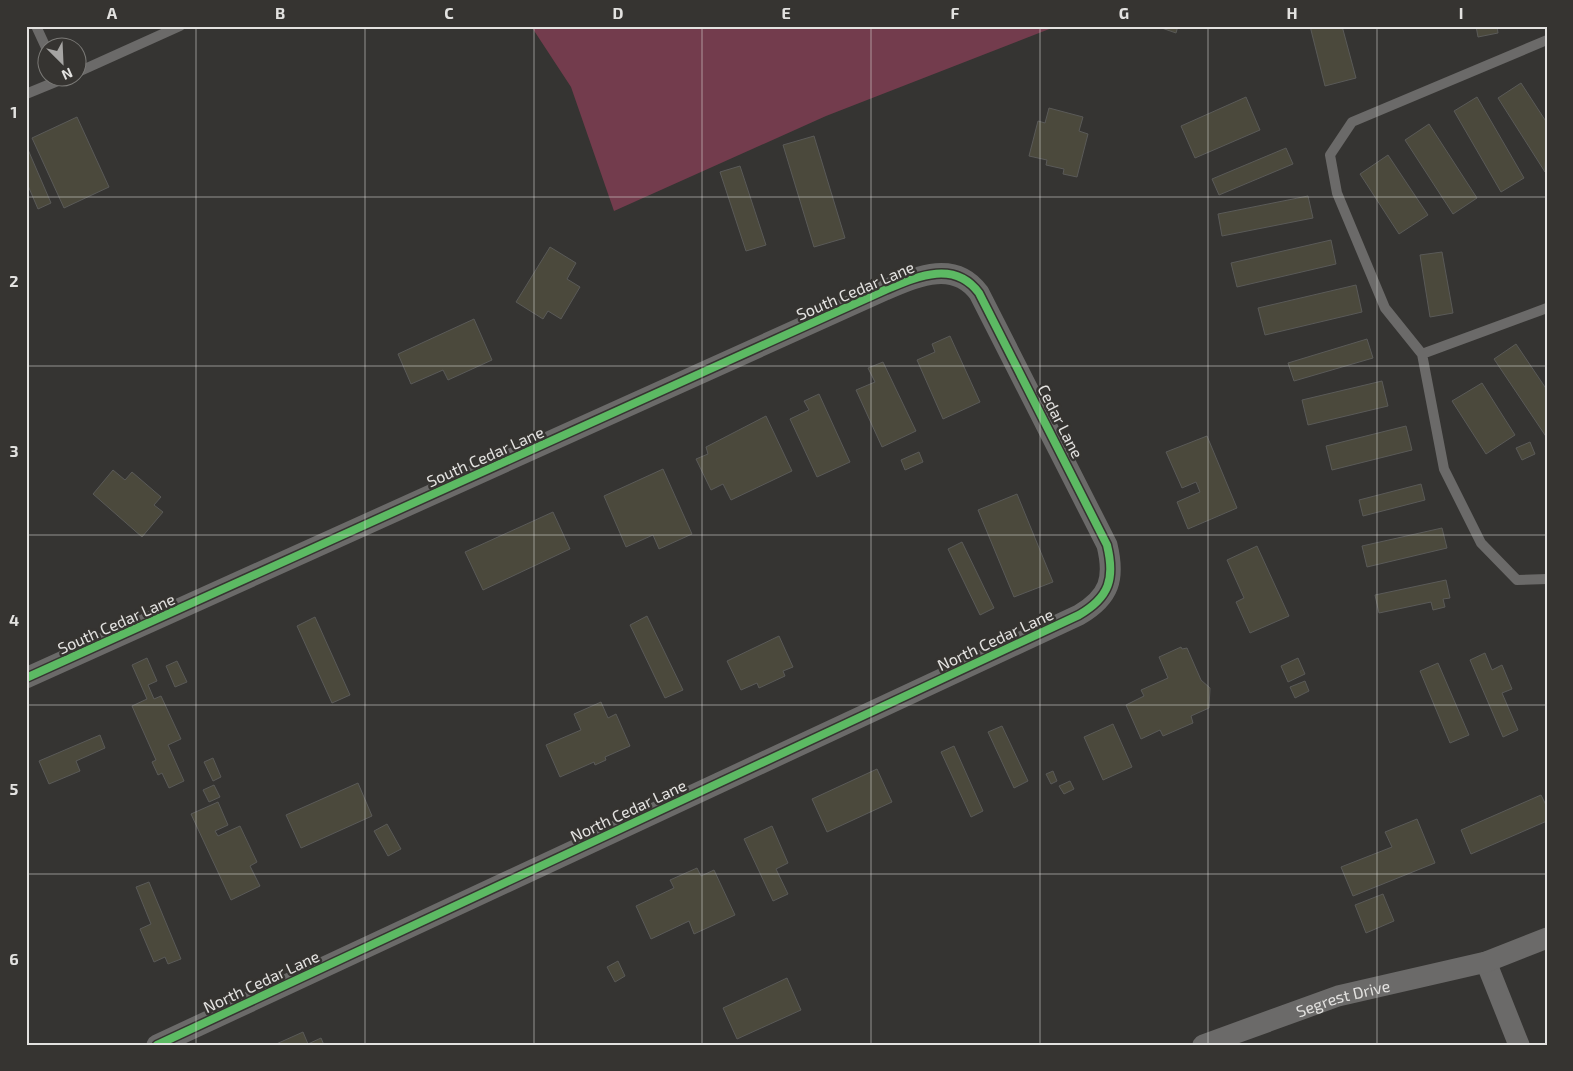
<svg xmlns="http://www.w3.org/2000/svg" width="1573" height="1071" font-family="'Exo 2',sans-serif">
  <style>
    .green { fill: #733c4d }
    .building { fill: #4b493c; stroke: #5a5a58 }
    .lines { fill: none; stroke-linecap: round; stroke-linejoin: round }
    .lane { stroke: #6b6a69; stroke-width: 10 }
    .street { stroke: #6b6a69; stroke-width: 21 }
    .cycleway-casing { stroke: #363431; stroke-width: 11 }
    .cycleway { stroke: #5cba63; stroke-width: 8 }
    .grid { fill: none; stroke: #e3e2e0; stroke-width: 1; stroke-opacity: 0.55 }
    .labels { text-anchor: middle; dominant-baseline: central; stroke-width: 5; stroke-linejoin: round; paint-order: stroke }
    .street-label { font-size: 16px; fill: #e3e2e0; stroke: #363431 }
    .neatline { fill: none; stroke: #e3e2e0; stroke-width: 2 }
    .grid-label { font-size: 16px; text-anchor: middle; font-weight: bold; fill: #e3e2e0 }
  </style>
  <rect width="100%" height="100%" fill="#353432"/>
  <path class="green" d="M531,26h526l-231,90 -212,95 -43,-124z"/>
  <path class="building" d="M1156,26h22l-2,7z
    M1310,26h32l14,52 -31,8z
    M1476,26h21l1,7 -20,4z
    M1521,83l26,40 -2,49 -47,-74z
    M1246,97l14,33 -65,28 -14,-32z
    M1477,97l47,81 -23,14 -47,-81z
    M1049,108l34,9 -4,14 9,3 -11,43 -14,-3 1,-5 -18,-4 1,-5 -18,-4 9,-35 7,2z
    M77,117l32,70 -45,21 -32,-70z
    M1429,124l48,74 -24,16 -48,-74z
    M814,136l31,102 -31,9 -31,-102z
    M26,145l25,58 -13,6 -12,-28z
    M1286,148l7,16 -74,31 -7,-16z
    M1388,155l40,60 -29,19 -39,-60z
    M740,166l26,79 -20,6 -26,-79z
    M1308,196l5,22 -91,18 -4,-22z
    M1331,240l5,24 -99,23 -6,-24z
    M550,247l26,16 -9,16 13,8 -19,32 -13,-8 -5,8 -27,-17z
    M1442,252l11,61 -23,4 -10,-62z
    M1356,285l6,27 -97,23 -7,-27z
    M474,319l18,41 -44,20 -5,-10 -32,14 -13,-30z
    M950,336l30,66 -37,17 -26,-59 18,-8 -3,-8z
    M1367,339l6,19 -79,23 -6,-18z
    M1516,344l31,46v48l-53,-79z
    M883,362l33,69 -34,16 -26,-57 19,-8 -7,-14z
    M1382,381l6,25 -80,19 -6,-25z
    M1482,383l33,52 -29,19 -34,-53z
    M819,394l31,68 -33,15 -27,-58 19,-9 -5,-9z
    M766,416l26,55 -61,29 -8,-16 -12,6 -15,-31 12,-5 -2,-7z
    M1406,426l6,24 -80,20 -6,-24z
    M1207,436l30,72 -49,21 -11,-27 23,-10 -4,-10 -14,6 -16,-36z
    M1530,442l5,12 -13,6 -6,-12z
    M919,452l4,10 -18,8 -4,-10z
    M663,469l29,65 -33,15 -6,-14 -27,12 -22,-51z
    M113,470l12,10 7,-8 29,25 -7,8 9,7 -21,25 -49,-43z
    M1421,484l4,16 -62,16 -4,-16z
    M1017,494l36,88 -39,15 -36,-87z
    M553,512l17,37 -87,41 -18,-38z
    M1442,528l5,20 -80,19 -5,-21z
    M962,542l32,66 -14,7 -32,-66z
    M1257,546l32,70 -39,17 -14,-31 8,-4 -17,-38z
    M1446,580l4,18 -7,1 2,8 -12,3 -2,-8 -52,11 -4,-18z
    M647,616l36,74 -18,8 -35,-73z
    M315,617l35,78 -18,8 -35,-77z
    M779,636l14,31 -10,4 2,5 -26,12 -2,-5 -16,7 -14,-29z
    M1181,647l1,2 5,-1 14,32 9,8 -1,20 -18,8 2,7 -30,13 -3,-6 -19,9 -15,-34 18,-9 -3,-6 27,-12 -9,-21z
    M1485,653l7,17 10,-5 10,24 -10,4 16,37 -15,7 -33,-77z
    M147,658l10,23 -9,4 6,14 7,-3 20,43 -13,6 16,36 -15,7 -7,-15 -4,2 -6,-13 4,-2 -24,-54 15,-7 -15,-34z
    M1298,658l7,16 -17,8 -7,-16z
    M177,661l10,21 -12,5 -9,-21z
    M1438,663l31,72 -19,8 -30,-72z
    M1305,681l4,10 -14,7 -5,-11z
    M601,702l7,16 8,-4 14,32 -25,11 1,3 -11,5 -1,-3 -34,15 -14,-32 35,-15 -7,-16z
    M1113,724l19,43 -29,13 -19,-43z
    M1002,726l26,55 -14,7 -26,-56z
    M100,735l5,13 -29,13 4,10 -31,13 -10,-23z
    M954,746l29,65 -12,6 -30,-65z
    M213,758l8,19 -8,4 -9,-19z
    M877,769l15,33 -65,30 -15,-33z
    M1053,771l4,10 -6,3 -5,-10z
    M1070,781l4,8 -10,5 -5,-8z
    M358,783l14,33 -71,32 -15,-33z
    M214,785l6,12 -11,5 -6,-12z
    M1541,795l6,12v14l-76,33 -10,-24z
    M218,802l10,23 -13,6 3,5 22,-10 17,36 -7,4 10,20 -29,14 -40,-86z
    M1417,819l18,44 -82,33 -12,-29 51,-20 -7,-15z
    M387,824l14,25 -13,7 -14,-25z
    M772,826l16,37 -12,6 12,25 -15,7 -29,-62z
    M697,868l4,8 13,-6 21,45 -41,19 -5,-13 -38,18 -15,-33 38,-18 -4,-8z
    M149,882l32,77 -13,5 -3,-7 -11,5 -14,-33 11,-5 -15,-37z
    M1383,894l11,27 -28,12 -11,-28z
    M618,961l7,15 -10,6 -8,-15z
    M787,978l14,32 -64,29 -14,-31z
    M303,1032l5,12 13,-6 3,7h-50z"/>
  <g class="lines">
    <path class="lane" d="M36,26l12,26
      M1547,40l-195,82 -22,33 7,38 48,115 37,46 125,-46
      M78,72l102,-46
      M26,94l39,-16
      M1422,354l22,115 37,74 36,37 30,-1"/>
    <g class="street">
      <path d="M26,678l859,-388c31,-13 69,-31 94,3l128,252c8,33 3,52 -28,70l-922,430"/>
      <path d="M1486,962l33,83"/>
      <path id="s1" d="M1203,1045l135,-49 148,-34 61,-24"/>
    </g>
    <g class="cycleway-casing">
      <path id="cycleway" d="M26,678l859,-388c31,-13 69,-31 94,3l128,252c8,33 3,52 -28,70l-922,430"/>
    </g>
    <use href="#cycleway" class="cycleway"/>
  </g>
  <path class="grid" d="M196,26v1019M365,26v1019M534,26v1019M702,26v1019M871,26v1019M1040,26v1019M1208,26v1019M1377,26v1019M26,197h1521M26,366h1521M26,535h1521M26,705h1521M26,874h1521"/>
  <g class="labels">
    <g class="street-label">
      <text transform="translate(855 290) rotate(-23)">South Cedar Lane</text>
      <text transform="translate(1061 421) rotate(63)">Cedar Lane</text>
      <text transform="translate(485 456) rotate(-24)">South Cedar Lane</text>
      <text transform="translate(116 623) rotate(-24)">South Cedar Lane</text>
      <text transform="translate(995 639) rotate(-25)">North Cedar Lane</text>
      <text transform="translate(628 810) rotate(-25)">North Cedar Lane</text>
      <text transform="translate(261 981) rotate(-25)">North Cedar Lane</text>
      <text stroke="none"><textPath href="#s1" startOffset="148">Segrest Drive</textPath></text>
    </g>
  </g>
  <rect width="1573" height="1071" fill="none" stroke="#363431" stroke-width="55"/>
  <g transform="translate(62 62) rotate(156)"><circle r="24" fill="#363431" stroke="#7b7a77"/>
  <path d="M0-4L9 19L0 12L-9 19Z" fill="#a6a5a3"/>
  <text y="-8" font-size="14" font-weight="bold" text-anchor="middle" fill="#e3e2e0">N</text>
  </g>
  <rect x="28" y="28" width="1518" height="1016" class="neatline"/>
  <g class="grid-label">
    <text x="112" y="19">A</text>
    <text x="280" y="19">B</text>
    <text x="449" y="19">C</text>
    <text x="618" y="19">D</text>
    <text x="786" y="19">E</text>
    <text x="955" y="19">F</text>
    <text x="1124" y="19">G</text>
    <text x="1292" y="19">H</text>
    <text x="1461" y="19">I</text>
    <text x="14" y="118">1</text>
    <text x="14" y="287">2</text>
    <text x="14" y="457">3</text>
    <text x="14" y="626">4</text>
    <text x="14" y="795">5</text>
    <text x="14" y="965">6</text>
  </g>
</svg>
